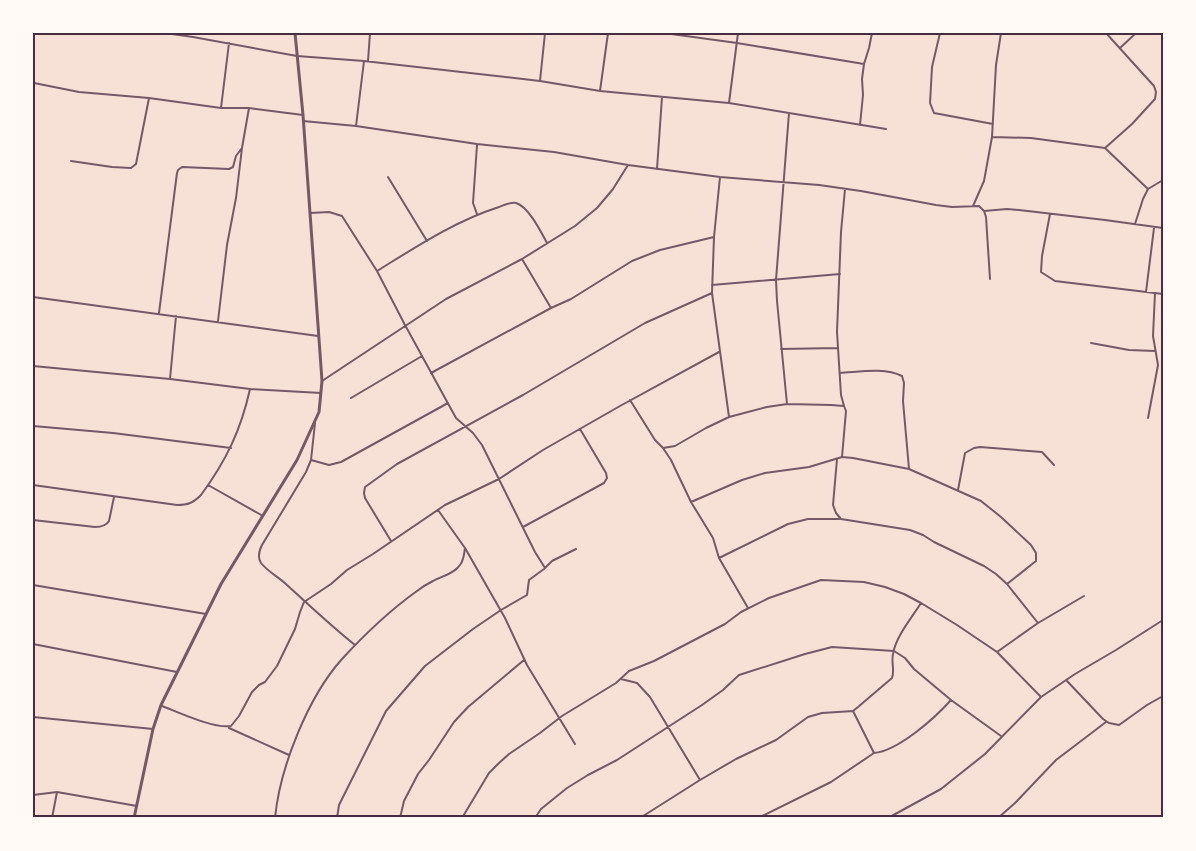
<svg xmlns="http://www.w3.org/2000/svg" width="1196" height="851" font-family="'Exo 2',sans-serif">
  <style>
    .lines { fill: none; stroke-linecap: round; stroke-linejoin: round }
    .minor { stroke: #755966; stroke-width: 2 }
    .tertiary { stroke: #755966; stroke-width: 3 }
    .neatline { fill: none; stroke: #4a2c40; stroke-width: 2 }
  </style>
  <rect width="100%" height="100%" fill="#f7e1d7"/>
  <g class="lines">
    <path class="minor" d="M165,33l28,4 104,19 67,5 -8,65
      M664,33l73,10 127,21
      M738,33l-9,70 60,10
      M940,33l-8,34 -2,36 4,10 59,11
      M1120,48l16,-15
      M364,61l176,20 5,-48
      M368,61l2,-28
      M540,81l60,10 8,-58
      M34,83l45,9 70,6
      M600,91l129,12
      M221,108l8,-65
      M303,121l53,5 121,18 77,8 74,13 92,12 99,8 42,6 75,14 16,2 27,-1 5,5 2,6 4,62
      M860,125l3,-30 -1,-16 2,-15 5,-16 3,-15
      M992,137l39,1 74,10 43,41
      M1105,148l27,-24 23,-25 1,-7 -2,-6 -48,-53
      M71,161l41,6 19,1 5,-4 13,-66 72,10h28l54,7
      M657,169l5,-72
      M388,177l39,64
      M720,177l-6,60 -2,56 17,124
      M973,206l11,-25 8,-44 4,-72 5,-32
      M984,211l23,-2 12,1 86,10 58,8
      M310,213l19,-1 13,4 35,55 28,54 51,93 17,15 9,12 53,107 10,16 7,-7 24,-12
      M477,214l-4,-11 4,-58
      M1050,214l-8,42 -1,16 14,9 108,13
      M1135,224l8,-25 5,-10 15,-9
      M522,259l29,49 20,-9 61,-38 28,-11 54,-13
      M377,271c39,-24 78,-50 122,-64 5,-2 12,-5 17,-4 13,4 25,29 31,40
      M712,285l128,-11
      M1146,292l8,-64
      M33,297l285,39
      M159,313l18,-140 1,-3 4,-3 47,2 4,-2 3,-11 6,-8
      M218,321l9,-76 9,-47 6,-50 7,-40
      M1091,343l38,7 26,1
      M781,349l57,-1
      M33,366l137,13 80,10 71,4
      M431,373l120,-65
      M840,373c19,-1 44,-6 62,3l2,7 -1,18 6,68
      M170,379l6,-63
      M322,381l124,-82 76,-40 53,-33 22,-18 16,-19 15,-24
      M351,398l71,-42
      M630,400l25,40 8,8 12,-2 31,-18 23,-11 38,-10 20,-3 44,1 13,1 2,5 -4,46
      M787,404l-10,-103 -1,-21 13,-167 97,16
      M844,406l-3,-11 -4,-63 4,-100 4,-43
      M1148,418l10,-53 -5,-29 2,-43
      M315,423l-4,37 -5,12 -44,73c-3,6 -5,12 -1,18 7,9 18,14 26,22 22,20 44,41 68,60
      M33,426l80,7 118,15
      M663,448l8,12 20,42 22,36 6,20 29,50
      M837,459l-4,46 3,8 5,6 69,11 13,5 11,7 50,24 12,8 11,10 31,39
      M311,460l18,5 12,-3 107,-59
      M33,485l144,20c11,0 16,-2 24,-10 25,-34 40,-65 49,-106
      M208,485l55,31
      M958,490l7,-37 9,-5 6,-1 62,5 12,13
      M691,502l51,-22 23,-7 44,-6 33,-10 11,1 56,11 72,32 20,16 30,28 5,8v8l-29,23
      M438,510l27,38 40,70 22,47 48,79
      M33,520l62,7c6,0 11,-1 14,-6l5,-24
      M523,527l81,-44 3,-5 -1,-5 -26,-44
      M391,541l-26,-43 -1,-5 1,-6 32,-23 126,-69 122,-72 67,-30
      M719,558l69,-34 20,-5h31
      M33,585l173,29
      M33,644l144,28
      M997,652l41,-29 46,-27
      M621,679l16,4 13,14 50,83
      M1067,681l36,38 6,4 10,2 28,-20 16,-9
      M162,706c16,6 52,23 69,20l8,-10 13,-24 7,-7 6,-3 12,-16 18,-37 5,-17 4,-10 27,-18 16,-14 26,-16 72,-49 54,-26 44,-29 77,-44 99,-54
      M33,717l120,12
      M229,728l60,27
      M874,753c24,-2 61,-35 77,-53l50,36
      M33,795l24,-3 80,14
      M52,818l5,-26
      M275,818c5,-51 33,-121 67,-159 23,-25 47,-48 75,-68 5,-4 10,-7 16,-10 9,-5 21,-7 27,-16 4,-5 4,-11 5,-17
      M337,818l2,-13 47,-94 39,-45 48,-37 28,-19 26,-15 2,-15 15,-11
      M400,818l4,-17 14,-27 11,-14 25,-38 14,-15 56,-47
      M462,818l27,-45 10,-10 10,-9 31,-21 22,-17 54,-33 13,-12 25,-10 71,-37 16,-12 28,-14 52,-18 43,2 21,5 19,7 17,9 36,22 40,27 44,45
      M535,818l6,-9 26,-21 21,-13 29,-15 85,-55 21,-15 16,-15 66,-21 27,-7 62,4 11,7 9,11 37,31
      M640,818l60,-38 36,-21 40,-19 32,-23 14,-4 31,-2 5,-4 34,-29c3,-8 -1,-15 1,-24 3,-18 18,-35 28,-51
      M758,818l73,-36 43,-29 -21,-42
      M888,818l53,-29 44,-35 56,-57 34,-23 41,-24 47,-30
      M998,818l17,-15 41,-43 50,-38
      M1161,818l2,-2"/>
    <path class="tertiary" d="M134,818l19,-89 8,-24 60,-121 76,-124 22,-48 3,-31 -19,-266 -8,-82"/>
  </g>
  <rect width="1196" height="851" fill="none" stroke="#fffaf5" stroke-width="69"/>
  <rect x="34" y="34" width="1128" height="782" class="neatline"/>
</svg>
